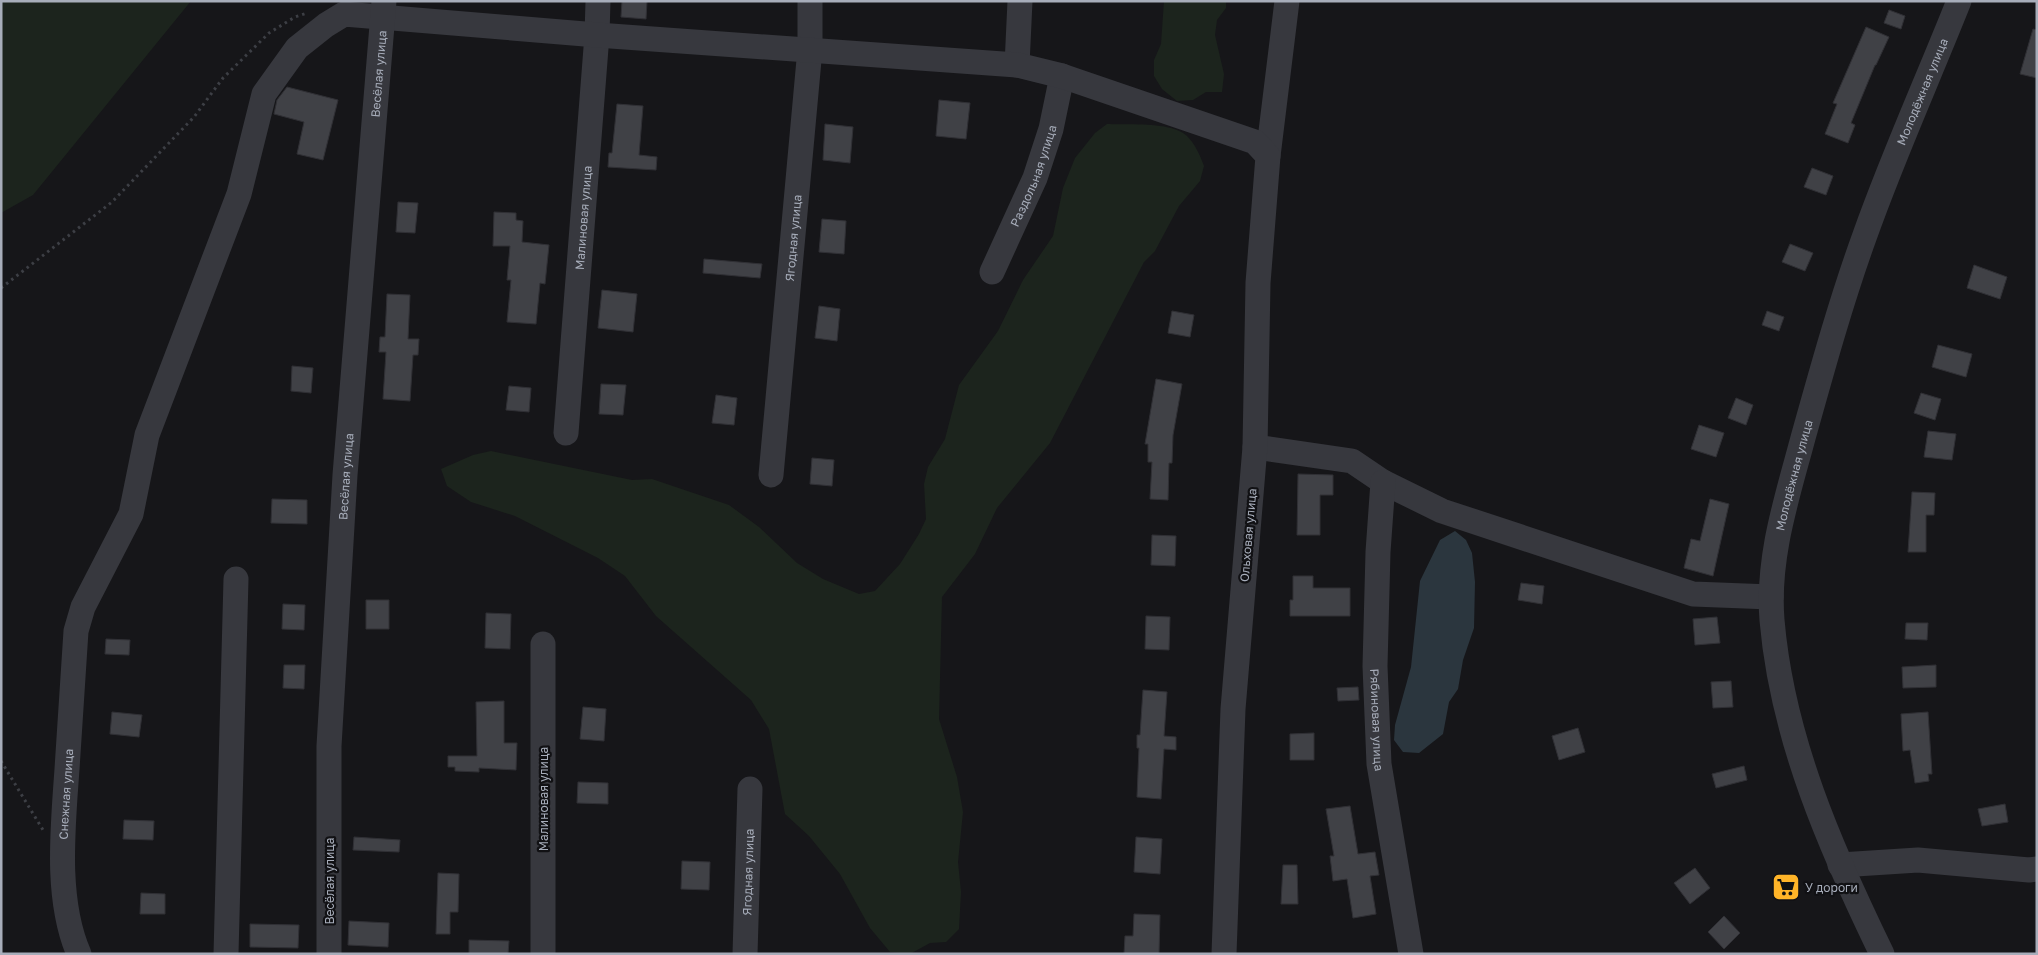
<svg xmlns="http://www.w3.org/2000/svg" width="2038" height="955" font-family="'Golos Text',sans-serif">
  <style>
    .green { fill: #1c241d }
    .water { fill: #2b363e }
    .building { fill: #404146; stroke: #303035 }
    .lines { fill: none; stroke-linecap: round; stroke-linejoin: round }
    .path { stroke: #3d3f45; stroke-width: 3; stroke-dasharray: 2.5 4; stroke-linecap: butt }
    .minor { stroke: #37383e; stroke-width: 25 }
    .labels { text-anchor: middle; dominant-baseline: central; stroke-width: 4.5; stroke-linejoin: round; paint-order: stroke }
    .street-label { font-size: 12px; fill: #a7adba; stroke: #111114 }
    .poi-label { font-size: 12px; fill: #a7adba; stroke: #111114; text-anchor: start }
  </style>
  <rect width="100%" height="100%" fill="#161619"/>
  <path class="green" d="M1,1h190l-158,194 -32,18z
    M1164,1h62v7l-9,12 -2,15 9,39 -2,18h-16l-13,8 -16,1 -15,-12 -8,-13v-16l7,-16z
    M1107,124c21,1 64,-3 80,12 8,8 13,19 17,30l-4,15 -21,25 -24,45 -11,11 -94,181 -53,65 -22,46 -33,43 -3,122 18,58 6,35 -5,50 3,30 -2,37 -13,13 -16,1 -20,11 -20,-2 -20,-24 -30,-54 -31,-38 -24,-22 -16,-85 -18,-29 -95,-84 -31,-40 -27,-18 -83,-42 -44,-14 -24,-16 -6,-17 32,-14 18,-4 141,29 20,-1 77,26 30,22 38,36 26,16 36,15 16,-3 25,-27 19,-30 7,-15 -2,-35 4,-17 17,-28 14,-54 39,-54 25,-51 30,-44 10,-48 12,-30 20,-25z"/>
  <path class="water" d="M1455,531l11,9 6,13 3,29 -1,46 -11,32 -5,29 -9,13 -6,32 -24,19 -16,-1 -9,-12 1,-15 16,-58 9,-86 20,-41z"/>
  <path class="building" d="M622,1h25l-1,18 -25,-2z
    M1889,10l16,6 -4,13 -17,-6z
    M1866,27l23,10 -13,28h-1l-24,58 4,2 -7,18 -23,-9 12,-30 -4,-1z
    M2033,29l4,1v48l-17,-4z
    M287,87l51,13 -15,60 -26,-6 7,-32 -30,-8 3,-14z
    M939,100l31,3 -4,36 -30,-3z
    M617,104l26,2 -4,49 18,2 -1,13 -48,-3 1,-14h3z
    M825,124l28,3 -3,36 -27,-3z
    M1812,168l21,8 -7,19 -22,-8z
    M398,202l20,1 -3,30 -19,-1z
    M494,212l22,1v7l7,1 -1,21 27,3 -4,39 -5,-1 -4,41 -29,-2 4,-42h-4l3,-34h-17z
    M822,219l24,2 -2,33 -25,-2z
    M1790,244l23,9 -8,18 -23,-9z
    M704,259l58,5 -2,14 -57,-5z
    M1974,265l33,12 -7,22 -33,-11z
    M602,290l35,4 -4,38 -35,-4z
    M387,294l23,1 -2,44h11l-1,16h-5l-3,46 -27,-2 3,-47h-7l1,-15h5z
    M819,306l21,3 -3,32 -22,-3z
    M1172,311l22,4 -4,22 -22,-4z
    M1767,311l17,6 -5,14 -17,-6z
    M1938,345l34,9 -6,23 -34,-10z
    M292,366l21,2 -2,25 -20,-2z
    M1156,379l26,5 -9,51 -1,28h-3l-1,37 -18,-1 2,-37h-4v-18h-3z
    M601,384l25,1 -3,30 -24,-1z
    M509,386l22,2 -2,24 -23,-2z
    M1921,393l20,6 -6,21 -21,-7z
    M716,395l21,3 -3,27 -22,-2z
    M1736,398l17,7 -7,20 -18,-7z
    M1699,425l25,8 -8,24 -25,-8z
    M1928,431l28,3 -4,26 -28,-3z
    M812,458l22,2 -2,26 -22,-2z
    M1298,474l35,1v20h-13v40h-23z
    M1912,492l23,1 -1,22h-8v37h-18z
    M272,499l35,1v24l-36,-1z
    M1710,499l19,5 -16,72 -29,-8 7,-29 9,2z
    M1152,535l24,1 -1,30 -24,-1z
    M1293,576h20v12h37v28h-60v-16h3z
    M1521,583l23,3 -2,18 -24,-4z
    M366,600h23v29h-23z
    M283,604l22,1 -1,25 -22,-1z
    M486,613l25,1 -1,35 -25,-1z
    M1146,616l24,1 -1,33 -24,-1z
    M1717,617l3,26 -25,2 -2,-26z
    M1906,623h22l-1,17 -22,-1z
    M106,639l24,1 -1,15 -24,-1z
    M284,665h21l-1,24 -21,-1z
    M1936,665v22l-33,1 -1,-21z
    M1731,681l2,26 -20,1 -2,-26z
    M1358,687l1,13 -21,1 -1,-13z
    M1143,690l24,2 -3,44 12,1v13l-12,-1 -3,50 -24,-2 2,-49h-2v-13h3z
    M504,701v42h13l-1,27 -37,-2v4l-24,-1v-4h-7v-11h29l-1,-54z
    M583,707l23,2 -2,32 -24,-2z
    M112,712l30,3 -3,22 -29,-3z
    M1928,712l4,62h-4l1,7 -14,2 -5,-33 -7,1 -2,-37z
    M1578,728l7,24 -26,8 -7,-24z
    M1314,733v27h-24v-26z
    M1744,766l3,14 -31,8 -4,-14z
    M578,782l30,1v21l-31,-1z
    M2005,804l3,18 -26,4 -4,-17z
    M1350,806l8,48 17,-2 4,23 -9,1 6,38 -23,4 -6,-39 -14,2 -3,-25h4l-8,-47z
    M124,820l30,1 -1,19 -30,-1z
    M354,837l46,3 -1,12 -46,-2z
    M1136,837l26,2 -2,35 -26,-2z
    M682,861l28,1 -1,28 -28,-1z
    M1283,865h14l1,39h-17z
    M1695,868l15,20 -20,16 -16,-21z
    M438,873l21,1 -1,38h-8v22h-14z
    M1793,876l4,16 -18,5 -5,-16z
    M141,893l24,1v20h-25z
    M1134,914l26,1 -1,39h-35l1,-18h8z
    M1724,916l16,17 -16,16 -16,-17z
    M349,921l40,2 -1,24 -40,-2z
    M250,924l49,1 -1,23 -48,-1z
    M469,940l40,1 -1,13h-39z"/>
  <g class="lines">
    <path class="path" d="M1,288l111,-86 82,-85 29,-39 46,-45 26,-16 12,-4
      M1,761l42,69"/>
    <g class="minor">
      <path d="M1017,65l3,-64"/>
      <path d="M1268,156l19,-155"/>
      <path id="s1" d="M992,272l43,-94 16,-49 11,-53"/>
      <path id="s2" d="M566,433l31,-398 1,-34"/>
      <path d="M1255,447l97,14 31,21 59,29 251,83 78,3"/>
      <path id="s3" d="M771,475l39,-426v-48"/>
      <path id="s4" d="M1383,482l-5,70 -3,114 4,98 32,190"/>
      <path d="M543,644v310"/>
      <path d="M1840,865l78,-5 111,10 8,-1"/>
      <path id="s5" d="M79,954c-24,-55 -16,-127 -12,-185 3,-46 6,-92 9,-138l7,-24 48,-93 16,-79 92,-241 25,-100 33,-46 29,-23 18,-11 253,21 420,30 45,11 193,66 13,14 -10,127 -3,164 -22,262 -9,245"/>
      <path d="M226,954l10,-375"/>
      <path id="s6" d="M329,954v-208l16,-271 39,-474"/>
      <path id="s7" d="M745,954l5,-165"/>
      <path id="s8" d="M1882,954c-51,-105 -100,-216 -110,-334 -5,-63 15,-122 31,-182 19,-68 38,-137 62,-203 28,-79 63,-156 94,-234"/>
    </g>
  </g>
  <defs>
    <g id="supermarket-square" transform="scale(1.4375)"><rect x="-9" y="-9" width="18" height="18" rx="4" fill="#ffb428" stroke="#111114"/><path d="M-6-5.5h2.5l.6 2H6L4.5 2H-2.5L-4.4-4H-6ZM-1.5 3.2a1.3 1.3 0 1 0 .1 0ZM3 3.2a1.3 1.3 0 1 0 .1 0Z" fill="#111"/></g>
  </defs>
  <g fill-rule="evenodd">
    <use href="#supermarket-square" x="1786" y="887"/>
  </g>
  <g class="labels">
    <g class="street-label">
      <text stroke="none"><textPath href="#s6" startOffset="882">Весёлая улица</textPath></text>
      <text stroke="none"><textPath href="#s8" startOffset="906">Молодёжная улица</textPath></text>
      <text stroke="none"><textPath href="#s1" startOffset="105">Раздольная улица</textPath></text>
      <text stroke="none"><textPath href="#s2" startOffset="216">Малиновая улица</textPath></text>
      <text stroke="none"><textPath href="#s3" startOffset="238">Ягодная улица</textPath></text>
      <text stroke="none"><textPath href="#s8" startOffset="501">Молодёжная улица</textPath></text>
      <text stroke="none"><textPath href="#s6" startOffset="478">Весёлая улица</textPath></text>
      <text transform="translate(1248 535) rotate(-85)">Ольховая улица</text>
      <text stroke="none"><textPath href="#s4" startOffset="238">Рябиновая улица</textPath></text>
      <text stroke="none"><textPath href="#s5" startOffset="162">Снежная улица</textPath></text>
      <text transform="translate(543 799) rotate(-90)">Малиновая улица</text>
      <text stroke="none"><textPath href="#s7" startOffset="82">Ягодная улица</textPath></text>
      <text transform="translate(329 881) rotate(-90)">Весёлая улица</text>
    </g>
    <g class="poi-label">
      <text x="1805" y="887">У дороги</text>
    </g>
  </g>
  <rect width="2038" height="955" fill="none" stroke="#a7adba" stroke-width="5"/>
</svg>
